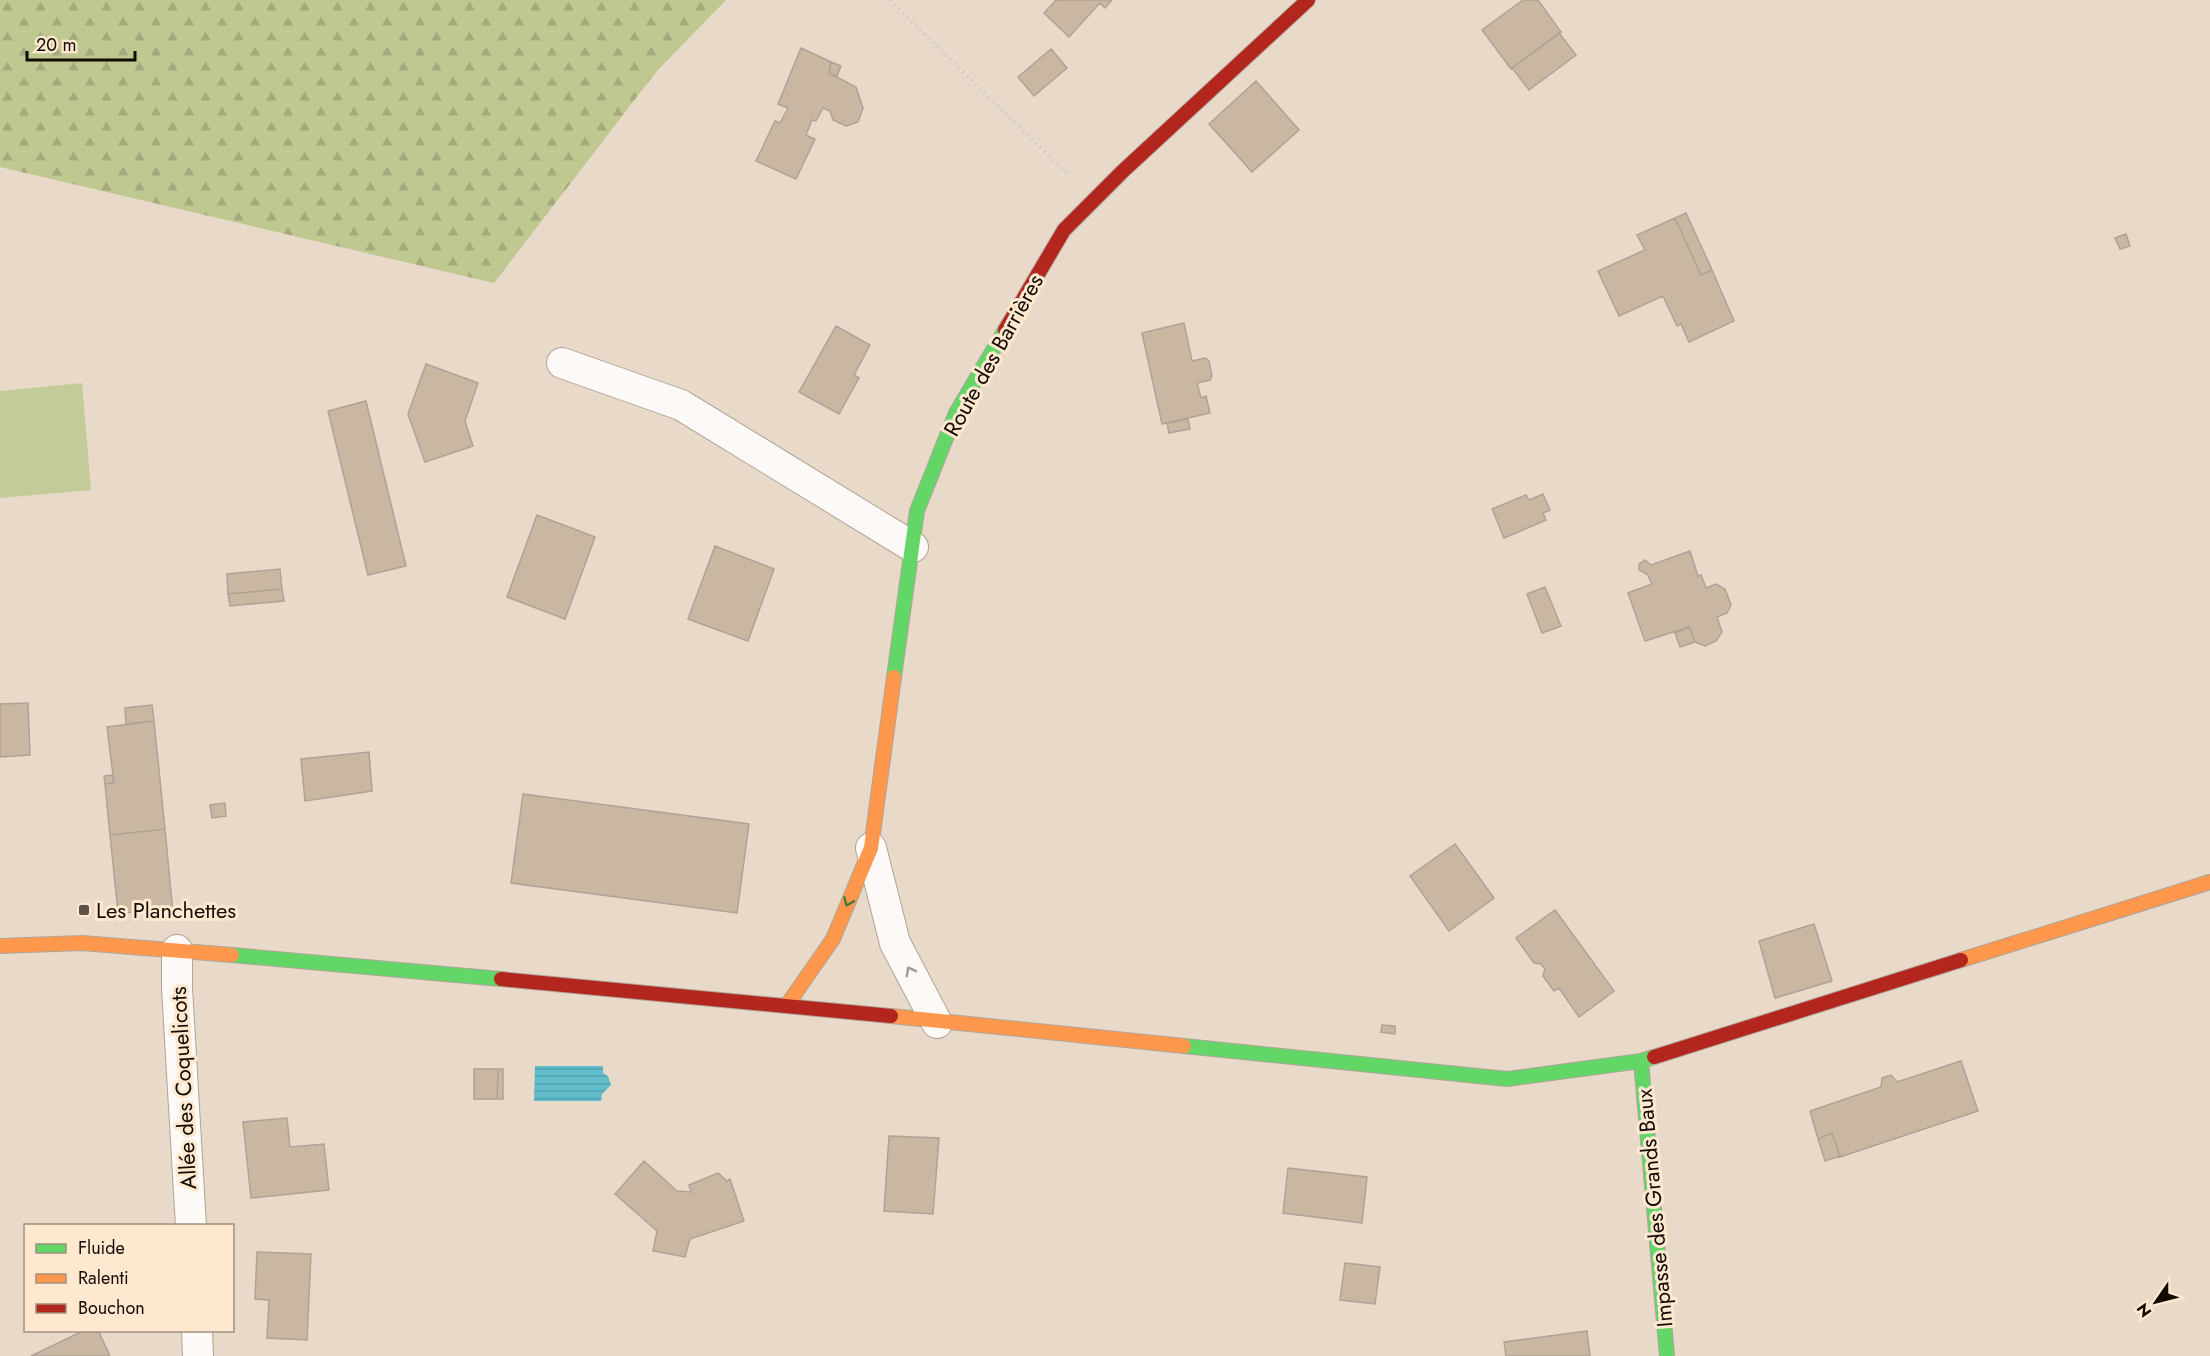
<svg xmlns="http://www.w3.org/2000/svg" width="2210" height="1356" font-family="Jost,sans-serif">
  <style>
    .grass { fill: #c4cb9a }
    .forest { fill: url(#forest-firs) }
    .water { fill: url(#water-rules) }
    .building { fill: #cab7a2; stroke: #aea396; stroke-width: 1.5 }
    .lines { fill: none; stroke-linecap: round; stroke-linejoin: round }
    .street-casing { stroke: #afa498; stroke-width: 32 }
    .fast-casing { stroke: #afa498; stroke-width: 16 }
    .slow-casing { stroke: #afa498; stroke-width: 16 }
    .jam-casing { stroke: #afa498; stroke-width: 16 }
    .path { stroke: #cecbc6; stroke-width: 4; stroke-dasharray: 1.5 4.5; stroke-linecap: butt }
    .street { stroke: #fcf9f7; stroke-width: 30 }
    .fast { stroke: #63d668; stroke-width: 14 }
    .slow { stroke: #ff974d; stroke-width: 14 }
    .jam { stroke: #b3261e; stroke-width: 14 }
    .oneway { stroke: #3f7b3b }
    .oneway2 { stroke: #9f9a95 }
    .poi-dot { fill: #5e5348; stroke: #fee9d0; stroke-width: 2 }
    .labels { text-anchor: middle; dominant-baseline: central; stroke-width: 6; stroke-linejoin: round; paint-order: stroke }
    .street-label { font-size: 22px; fill: #130b03; stroke: #fee9d0 }
    .poi-label { font-size: 22px; fill: #130b03; stroke: #fee9d0; text-anchor: start }
  </style>
  <defs>
    <pattern id="forest-firs" width="22" height="20" patternUnits="userSpaceOnUse" patternTransform="scale(1.5)"><rect width="22" height="20" fill="#c0c892"/><path d="M5 1l3.5 6h-7zM16 11l3.5 6h-7z" fill="#a4aa7c"/></pattern>
    <pattern id="water-rules" width="6" height="5" patternUnits="userSpaceOnUse" patternTransform="scale(1.5)"><rect width="6" height="5" fill="#61bdcc"/><path d="M0 2.5h6" fill="none" stroke="#53a1ae"/></pattern>
  </defs>
  <rect width="100%" height="100%" fill="#e8d9c9"/>
  <path class="grass" d="M82,383l9,107 -91,8v-107z"/>
  <path class="forest" d="M0,0h726l-70,72 -162,211 -494,-116z"/>
  <path class="water" d="M535,1066h68v7l5,3 3,9 -9,9 -1,7h-67z"/>
  <path class="building" d="M1056,0h56l-7,8 -5,-5 -31,34 -25,-24z
    M1523,0h15l23,32 -50,37 -29,-39z
    M1559,33l17,22 -47,35 -17,-22z
    M801,48l30,14 -2,11 27,14 7,21 -5,14 -12,4 -13,-6 -3,-9 -7,-3 -7,13 -4,-1 -6,15 9,4 -19,40 -40,-18 19,-40 5,2 8,-15 -10,-4z
    M1051,49l16,19 -33,28 -16,-19z
    M831,62l10,4 -4,10 -8,-3z
    M1256,81l43,49 -47,42 -43,-48z
    M1686,213l26,57 -11,5 -26,-57z
    M1675,218l26,57 11,-5 22,51 -45,21 -8,-18 -4,2 -14,-30 -44,20 -21,-45 47,-21 -8,-15z
    M2126,234l4,12 -10,3 -5,-11z
    M1184,323l8,38 13,-3 4,3 3,15 -2,4 -13,3 4,15 5,-2 4,17 -48,11 -20,-91z
    M836,326l34,19 -16,30 5,3 -20,36 -40,-22z
    M426,364l52,19 -13,38 8,25 -48,16 -17,-48z
    M366,401l40,165 -38,9 -40,-164z
    M1188,419l2,10 -21,4 -2,-10z
    M1543,494l7,16 -7,3 3,7 -42,18 -12,-29 34,-14 3,5z
    M537,515l58,22 -30,82 -58,-22z
    M715,546l59,23 -26,72 -60,-22z
    M1690,551l8,25 3,-1 5,13 10,-4 9,5 6,16 -4,8 -10,4 5,15 -6,9 -11,5 -10,-4 -6,-15 -44,14 -17,-48 24,-9 -5,-10 -8,-4v-6l6,-4 6,5z
    M280,569l2,20 -54,5 -1,-20z
    M1545,587l16,39 -19,7 -15,-39z
    M282,589l2,12 -54,5 -2,-12z
    M1689,627l6,15 -15,5 -5,-14z
    M28,703l2,52 -30,2v-53z
    M152,705l2,16 -28,3 -1,-16z
    M154,721l11,108 -55,6 -5,-51 9,-1 -7,-56z
    M369,752l3,39 -67,10 -4,-42z
    M112,775l2,8 -9,1 -1,-8z
    M523,794l226,30 -12,89 -226,-30z
    M225,803l1,13 -14,2 -2,-13z
    M165,829l8,85 -55,-2 -8,-77z
    M1455,844l39,54 -45,33 -39,-55z
    M1555,910l59,81 -35,26 -20,-29 -5,3 -11,-15 2,-7 -4,-5 -7,-1 -18,-25z
    M1814,924l18,57 -57,17 -16,-57z
    M1382,1025l13,1v8l-14,-2z
    M1961,1061l17,50 -138,46 -8,-24 -14,6 -8,-28 71,-24 1,-9 9,-3 6,7z
    M474,1069h24l-1,30h-23z
    M498,1069h5v30h-6z
    M287,1118l3,29 34,-3 5,46 -78,8 -8,-76z
    M1832,1133l8,23 -15,5 -7,-22z
    M889,1136l50,2 -6,76 -49,-3z
    M644,1161l33,30 14,1 -2,-7 29,-12 9,8 3,-2 14,42 -54,18 -5,18 -32,-6 4,-20 -42,-37z
    M1288,1168l79,9 -5,46 -79,-10z
    M257,1252l54,2 -4,86 -40,-2 2,-38 -14,-1z
    M1345,1263l35,4 -5,37 -35,-4z
    M85,1330h13l12,26h-79z
    M1587,1331l3,25h-84l-2,-14z"/>
  <g class="lines">
    <g class="street-casing">
      <path id="street" d="M562,363l119,42 232,142
        M871,848l24,95 42,80
        M177,950v38l14,238
        M197,1330l1,26"/>
    </g>
    <g class="fast-casing">
      <path id="fast" d="M894,677l23,-166 39,-98 49,-83
        M232,955l269,24
        M1184,1046l323,33 134,-18 13,-4
        M1641,1061l26,295"/>
    </g>
    <g class="slow-casing">
      <path id="slow" d="M0,946l82,-3 150,12
        M1961,960l249,-78
        M787,1005l46,-66 38,-91 23,-171
        M891,1016l293,30"/>
    </g>
    <g class="jam-casing">
      <path id="jam" d="M1005,330l59,-100 59,-59 185,-171
        M501,979l390,37
        M1654,1057l307,-97"/>
    </g>
    <path class="path" d="M890,0l179,176"/>
    <use href="#street" class="street"/>
    <use href="#fast" class="fast"/>
    <use href="#slow" class="slow"/>
    <use href="#jam" class="jam"/>
  </g>
  <defs><path id="oneway-chevron" d="M-2-3.5L2.5 0L-2 3.5" fill="none" stroke-width="1.6" stroke-linecap="round" stroke-linejoin="round" transform="scale(1.5)"/></defs>
  <use class="oneway" href="#oneway-chevron" transform="translate(848 902) rotate(113)"/>
  <use class="oneway2" href="#oneway-chevron" transform="translate(910 971) rotate(-118)"/>
  <rect class="poi-dot" x="78" y="904" width="12" height="12" rx="3"/>
  <g class="labels">
    <g class="street-label">
      <text transform="translate(993 355) rotate(-61)">Route des Barrières</text>
      <text transform="translate(183 1088) rotate(-93)">Allée des Coquelicots</text>
      <text transform="translate(1654 1208) rotate(-95)">Impasse des Grands Baux</text>
    </g>
    <g class="poi-label">
      <text x="96" y="910">Les Planchettes</text>
    </g>
  </g>
  <rect x="24" y="1224" width="210" height="108" fill="#fee9d0" stroke="#a0907e" stroke-width="1.5"/>
  <rect x="36" y="1244" width="30" height="9" fill="#63d668" stroke="#a0907e" stroke-width="1.5"/>
  <text x="78" y="1254" font-size="18" fill="#130b03">Fluide</text>
  <rect x="36" y="1274" width="30" height="9" fill="#ff974d" stroke="#a0907e" stroke-width="1.5"/>
  <text x="78" y="1284" font-size="18" fill="#130b03">Ralenti</text>
  <rect x="36" y="1304" width="30" height="9" fill="#b3261e" stroke="#a0907e" stroke-width="1.5"/>
  <text x="78" y="1314" font-size="18" fill="#130b03">Bouchon</text>
  <g transform="translate(2156 1302) rotate(235)" stroke="#fee9d0" stroke-width="4.5" paint-order="stroke">
  <path d="M0-4.5L10 22L0 15L-10 22Z" fill="#130b03"/>
  <text y="-9" font-size="16" font-weight="bold" text-anchor="middle" fill="#130b03">N</text>
  </g>
  <path d="M27 51v9h108v-9" fill="none" stroke="#130b03" stroke-width="3"/>
  <text x="36" y="51" font-size="18" fill="#130b03" stroke="#fee9d0" stroke-width="4.5" paint-order="stroke">20 m</text>
</svg>
